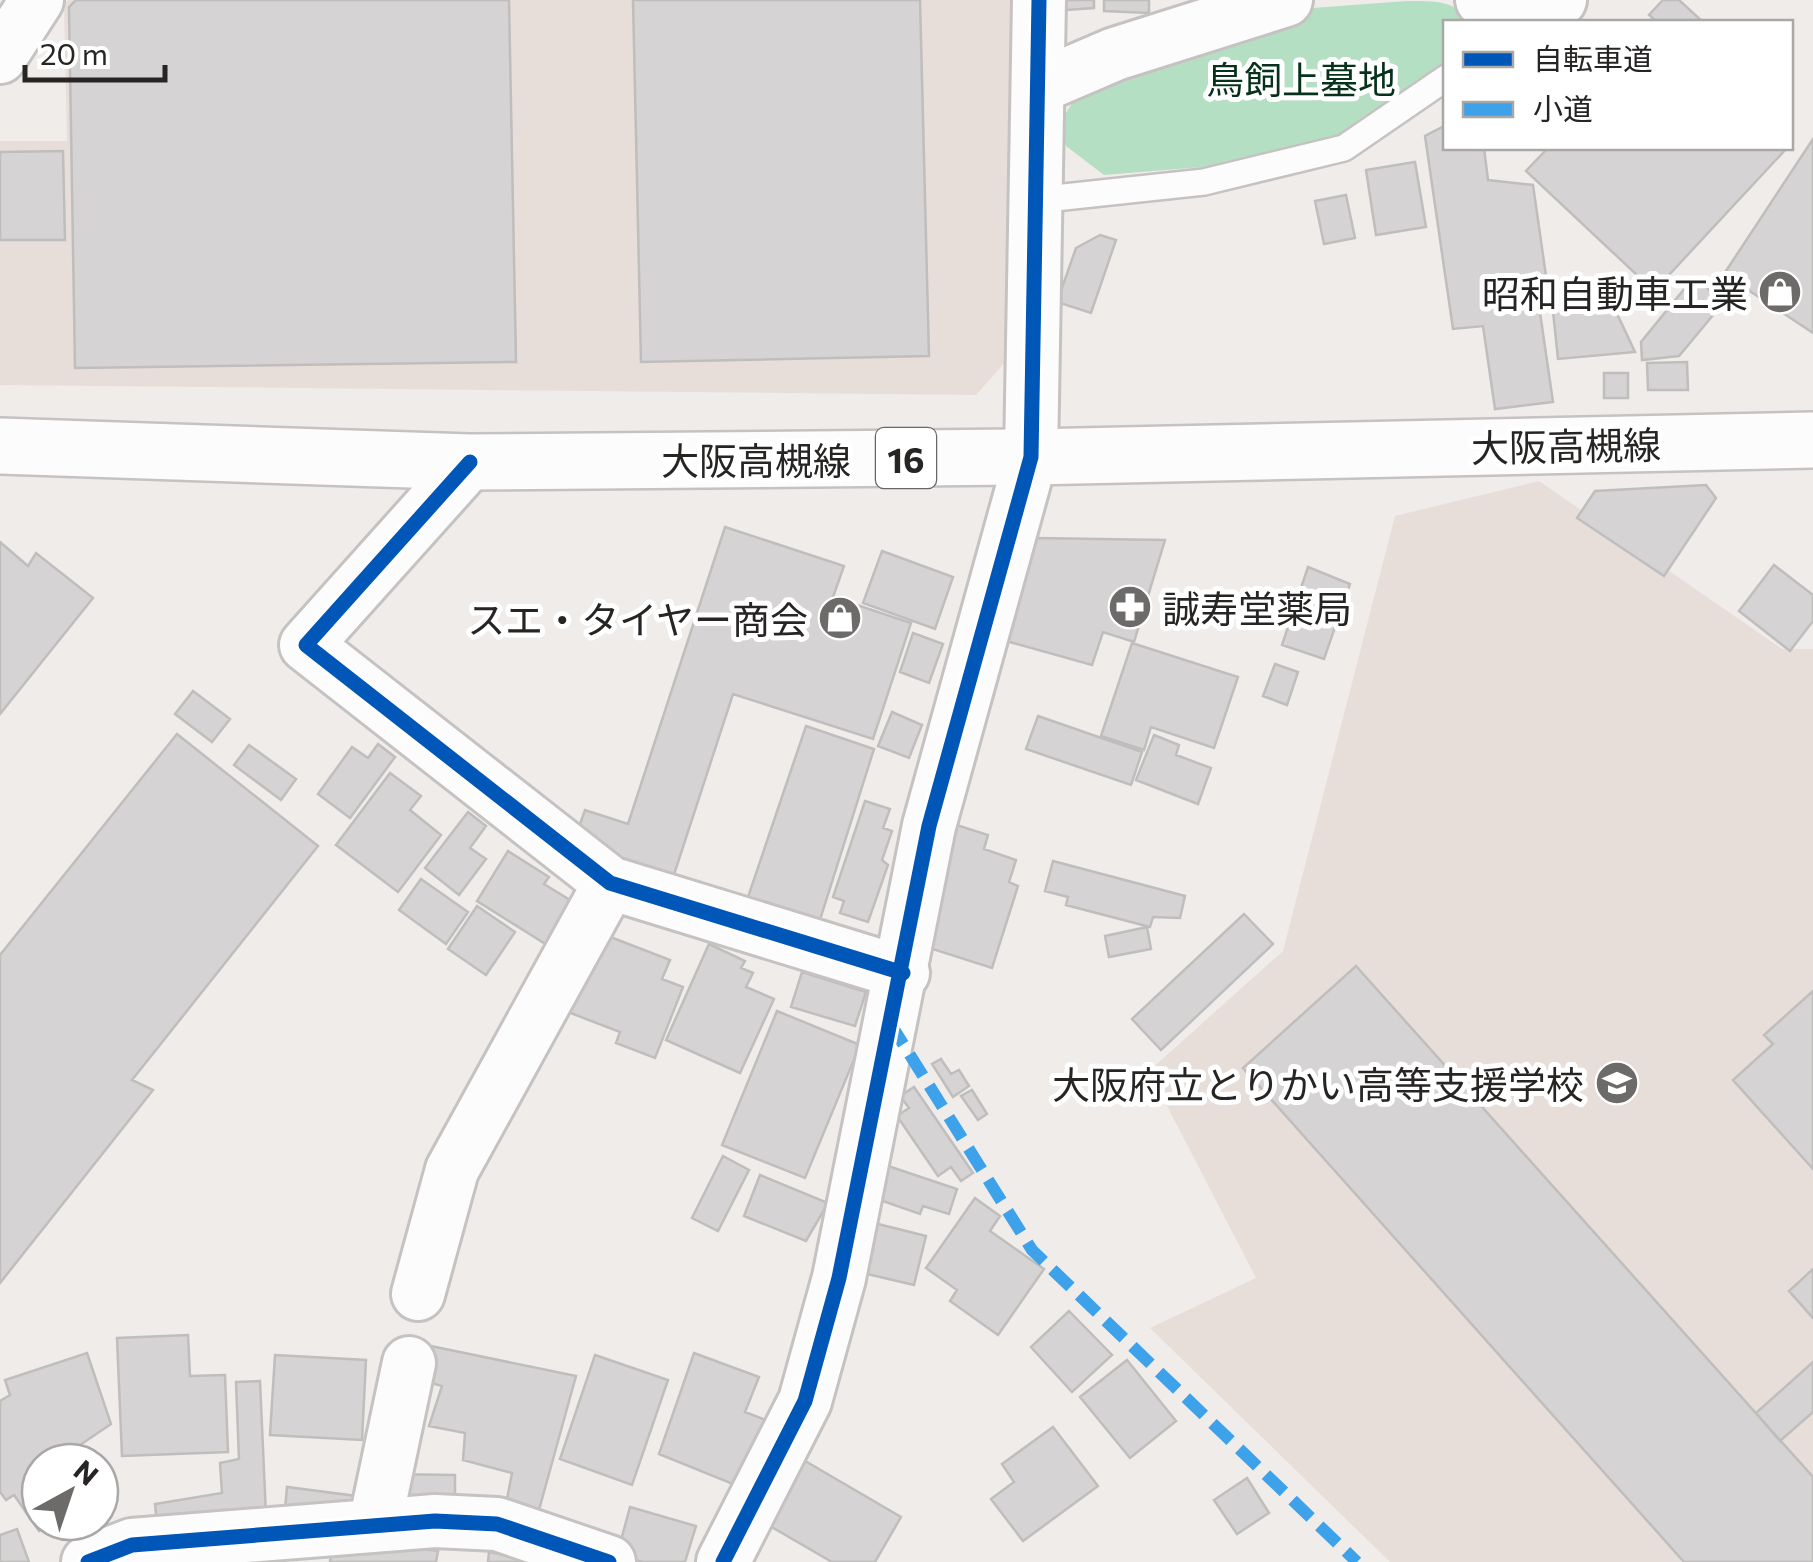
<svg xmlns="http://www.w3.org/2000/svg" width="1813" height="1562" font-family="Commissioner,'Noto Sans JP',sans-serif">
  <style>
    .built { fill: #e7ded9 }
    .green { fill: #b5dfc2 }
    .building { fill: #d5d3d3; stroke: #c0bdbd; stroke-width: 2.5 }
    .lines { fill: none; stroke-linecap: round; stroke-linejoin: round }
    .service-casing { stroke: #c5c2c1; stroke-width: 30 }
    .minor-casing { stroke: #c5c2c1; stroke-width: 58 }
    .primary-casing { stroke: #c5c2c1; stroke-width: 60 }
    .service { stroke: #fdfcfc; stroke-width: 25 }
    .minor { stroke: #fdfcfc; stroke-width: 52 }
    .primary { stroke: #fdfcfc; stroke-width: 55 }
    .quiet { stroke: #3ea2eb; stroke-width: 12; stroke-dasharray: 25 12; stroke-linecap: butt }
    .cycleway-casing { stroke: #fff; stroke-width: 21 }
    .cycleway { stroke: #0057b8; stroke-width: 15 }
    .labels { text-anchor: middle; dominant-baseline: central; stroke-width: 10; stroke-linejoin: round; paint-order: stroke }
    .shield { fill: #fff; stroke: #686666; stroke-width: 2.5 }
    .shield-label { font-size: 35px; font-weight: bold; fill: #272524 }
    .park-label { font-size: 38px; fill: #06321b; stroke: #fff }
    .poi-label { font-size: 38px; fill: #272524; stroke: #fff; text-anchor: end }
    .street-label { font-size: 38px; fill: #272524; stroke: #fff }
  </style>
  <rect width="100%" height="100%" fill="#efecea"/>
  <path class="built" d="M68,0h943l-4,360 -31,35 -976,-10v-244h67l-3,-136z
    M1539,481l243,168h31v913h-423l-240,-234 106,-50 -107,-207 134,-120 112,-435z"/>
  <path class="green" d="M1407,1c28,0 47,-1 66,21h-27l-1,47 -112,70 -119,27 -110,9 -38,-29 -8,-21 30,-46 212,-70z"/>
  <path class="building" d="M76,0h433l7,362 -441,6 -6,-361z
    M633,0h287l9,356 -288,6z
    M1066,0h28v8l-28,2z
    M1104,0h45v13l-45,-2z
    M1663,0h16l24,22h-46l-8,-7z
    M1446,125v23h38l4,32 45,5 14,98 -11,2 17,117 -58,7 -12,-83 -30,3 -28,-193z
    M1813,139v194l-89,-59z
    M1548,148h239l-133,143 -128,-120z
    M63,151l2,89h-65v-88z
    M1415,162l11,65 -50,8 -10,-65z
    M1346,195l9,43 -31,6 -9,-43z
    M1100,235l16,5 -25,73 -34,-11 19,-54z
    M1694,277l30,25 -45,54 -37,4 -1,-18z
    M1604,286l31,66 -77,7 -7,-67z
    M1687,362l1,28h-40l-1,-27z
    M1604,373h24v25h-24z
    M1706,485l10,13 -52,78 -87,-58 18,-27z
    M725,527l119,39 -11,31 78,26 -38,116 -140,-45 -65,199 -94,-52 11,-31 43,14z
    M1034,538l131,2 -31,102 -31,-10 -11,33 -86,-24z
    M0,542l28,24 8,-13 57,45 -93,116z
    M882,551l71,26 -18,52 -72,-26z
    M1774,565l39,30v26l-23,30 -51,-40z
    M1308,567l42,17 -26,75 -42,-14z
    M913,633l30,11 -14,39 -29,-11z
    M1132,643l106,34 -24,71 -63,-21 -7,23 -43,-14z
    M1275,664l23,8 -11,33 -24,-9z
    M193,691l37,28 -18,23 -37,-28z
    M892,712l30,13 -13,33 -31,-12z
    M1038,716l104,36 -11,33 -105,-36z
    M806,726l68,23 -55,174 -72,-23z
    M177,734l141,112 -186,234 21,10 -153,193v-328z
    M1154,735l25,10 -3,10 35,13 -13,36 -62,-24z
    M378,744l17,13 -45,61 -32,-24 34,-47 16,11z
    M249,745l47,34 -15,21 -47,-35z
    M390,773l31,23 -11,14 31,25 -43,57 -62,-47z
    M865,801l25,8 -7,19 9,3 -10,29 6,5 -20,57 -28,-9 4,-12 -11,-4z
    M468,812l18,14 -16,22 16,11 -27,36 -34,-27z
    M944,821l44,14 -4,14 32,11 -7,22 9,4 -26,82 -69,-22z
    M508,851l41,26 -5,7 29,18 -26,43 -70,-44z
    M1053,861l132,35 -5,22 -27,-1 -3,10 -84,-22 2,-8 -23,-6z
    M421,879l47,33 -22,32 -47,-34z
    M477,906l38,26 -29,43 -38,-26z
    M1244,914l29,30 -112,106 -29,-31z
    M1147,927l4,22 -42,8 -4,-21z
    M600,933l70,27 -8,19 21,8 -28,71 -39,-15 4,-11 -52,-20z
    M709,944l36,17 -4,7 12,5 -7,14 28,12 -34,74 -74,-33z
    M1356,966l457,511v85h-129l-441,-494z
    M802,972l64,20 -11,34 -64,-19z
    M1813,991v178l-80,-89 40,-36 -9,-9z
    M777,1011l83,34 -55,133 -83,-33z
    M941,1059l10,15 8,-4 10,16 -16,11 -21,-33z
    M914,1087l59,86 -12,8 -10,-14 -13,9 -41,-60 12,-8 -9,-12z
    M972,1090l15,24 -9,6 -17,-24z
    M723,1156l26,14 -31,61 -26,-13z
    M885,1165l72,24 -8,25 -26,-8 -3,8 -46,-16z
    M760,1175l68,28 -22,38 -62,-25z
    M975,1198l25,18 -10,15 54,38 -46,66 -48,-34 7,-11 -31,-22z
    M874,1223l52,13 -12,49 -51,-12z
    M1813,1269v49l-24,-27z
    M1069,1311l43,44 -40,37 -41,-45z
    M188,1335l2,41 35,-1 3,77 -106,4 -5,-118z
    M421,1344l155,32 -39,141 -32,-7 7,-37 -49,-13 2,-27 -36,-7 13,-40 -31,-9z
    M87,1353l24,71 -31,21 11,17h-51v60h13l-14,9 -25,-36 -8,5 -6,-8v-91l10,-6 -5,-15z
    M694,1353l65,24 -14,35 23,9 -28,66 -81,-33z
    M275,1355l91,5 -4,80 -92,-5z
    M595,1355l73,25 -36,105 -72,-26z
    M1127,1360l49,61 -46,37 -50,-61z
    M1813,1362v50l-33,29 -24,-28z
    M260,1381l6,135 -108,18 -3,-30 67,-11 -2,-30 19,-4 -3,-77z
    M1053,1427l45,59 -75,55 -32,-42 23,-17 -12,-18z
    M363,1448l21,4 -9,70 -90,-12 2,-23 70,9z
    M800,1458l101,59 -26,45h-43l-69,-40z
    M387,1474l68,1v30l-68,-2z
    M1247,1478l22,35 -32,21 -23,-34z
    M630,1507l66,19 -11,36h-42l-26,-7z
    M17,1529l12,33h-29v-27z
    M333,1536l105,15 -2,11h-106z
    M489,1552l53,10h-54z"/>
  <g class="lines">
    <g class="service-casing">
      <path id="service" d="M1036,200l168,-18 140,-34 102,-70"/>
    </g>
    <g class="minor-casing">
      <path id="minor" d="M1482,0l28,22
        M1527,22l33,-22
        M0,57l37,-57
        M1038,87l77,-33 171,-54
        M470,462l-164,183 304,238 293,90
        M418,1294l34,-124 158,-287
        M375,1524l34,-161
        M88,1562l44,-17 303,-24 62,3 112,38
        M723,1562l82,-161 34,-123 90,-452 102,-369 8,-457"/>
    </g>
    <g class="primary-casing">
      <path id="primary" d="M0,446l470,16 561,-5 782,-17"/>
    </g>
    <use href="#service" class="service"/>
    <use href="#minor" class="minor"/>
    <use href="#primary" class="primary"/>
    <path class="quiet" d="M890,1023l142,227 325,312"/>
    <g class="cycleway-casing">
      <path id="cycleway" d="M470,462l-164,183 304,238 293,90
        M88,1562l44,-17 303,-24 62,3 112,38
        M723,1562l82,-161 34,-123 90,-452 102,-369 8,-457"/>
    </g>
    <use href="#cycleway" class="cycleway"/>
  </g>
  <defs>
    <g id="shop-disc" transform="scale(2.25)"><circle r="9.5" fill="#6d6b69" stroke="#fff"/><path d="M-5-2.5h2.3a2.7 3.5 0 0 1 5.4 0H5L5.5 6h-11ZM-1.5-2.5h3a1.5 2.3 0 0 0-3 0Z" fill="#fff"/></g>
    <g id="pharmacy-disc" transform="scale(2.25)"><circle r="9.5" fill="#6d6b69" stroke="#fff"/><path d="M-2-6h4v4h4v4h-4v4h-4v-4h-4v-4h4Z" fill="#fff"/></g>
    <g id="school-disc" transform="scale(2.25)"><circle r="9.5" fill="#6d6b69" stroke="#fff"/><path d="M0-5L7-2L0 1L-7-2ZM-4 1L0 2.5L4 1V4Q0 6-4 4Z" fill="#fff"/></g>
  </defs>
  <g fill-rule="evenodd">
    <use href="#shop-disc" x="1780" y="292"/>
    <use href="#pharmacy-disc" x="1130" y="607"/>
    <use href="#shop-disc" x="840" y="618"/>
    <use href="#school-disc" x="1617" y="1083"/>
  </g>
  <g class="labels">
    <rect class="shield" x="876" y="428" width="60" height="60" rx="8"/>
    <g class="shield-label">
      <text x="906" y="458">16</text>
    </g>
    <g class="park-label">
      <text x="1301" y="78">鳥飼上墓地</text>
    </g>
    <g class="poi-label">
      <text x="1748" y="292">昭和自動車工業</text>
      <text x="1162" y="607" text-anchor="start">誠寿堂薬局</text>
      <text x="808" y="618">スエ・タイヤー商会</text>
      <text x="1584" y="1083">大阪府立とりかい高等支援学校</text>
    </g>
    <g class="street-label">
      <text transform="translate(1566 445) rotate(-1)">大阪高槻線</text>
      <text x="756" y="459">大阪高槻線</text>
    </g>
  </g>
  <rect x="1443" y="20" width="350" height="130" fill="#ffffff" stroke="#a9a8a7" stroke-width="2.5"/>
  <rect x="1463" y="52" width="50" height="15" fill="#0057b8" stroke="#a9a8a7" stroke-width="2.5"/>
  <text x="1533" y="70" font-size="30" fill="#272524">自転車道</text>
  <rect x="1463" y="102" width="50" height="15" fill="#3ea2eb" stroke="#a9a8a7" stroke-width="2.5"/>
  <text x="1533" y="120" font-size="30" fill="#272524">小道</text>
  <g transform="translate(70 1492) rotate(40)"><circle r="48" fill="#ffffff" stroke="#a9a8a7" stroke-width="2.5"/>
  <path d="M0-8L18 38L0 25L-18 38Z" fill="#6d6b69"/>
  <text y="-15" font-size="28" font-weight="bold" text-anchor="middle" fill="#272524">N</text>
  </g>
  <path d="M25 65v15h140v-15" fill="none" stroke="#272524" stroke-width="5"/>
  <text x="40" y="65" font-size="30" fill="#272524" stroke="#ffffff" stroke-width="8" paint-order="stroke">20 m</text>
</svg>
